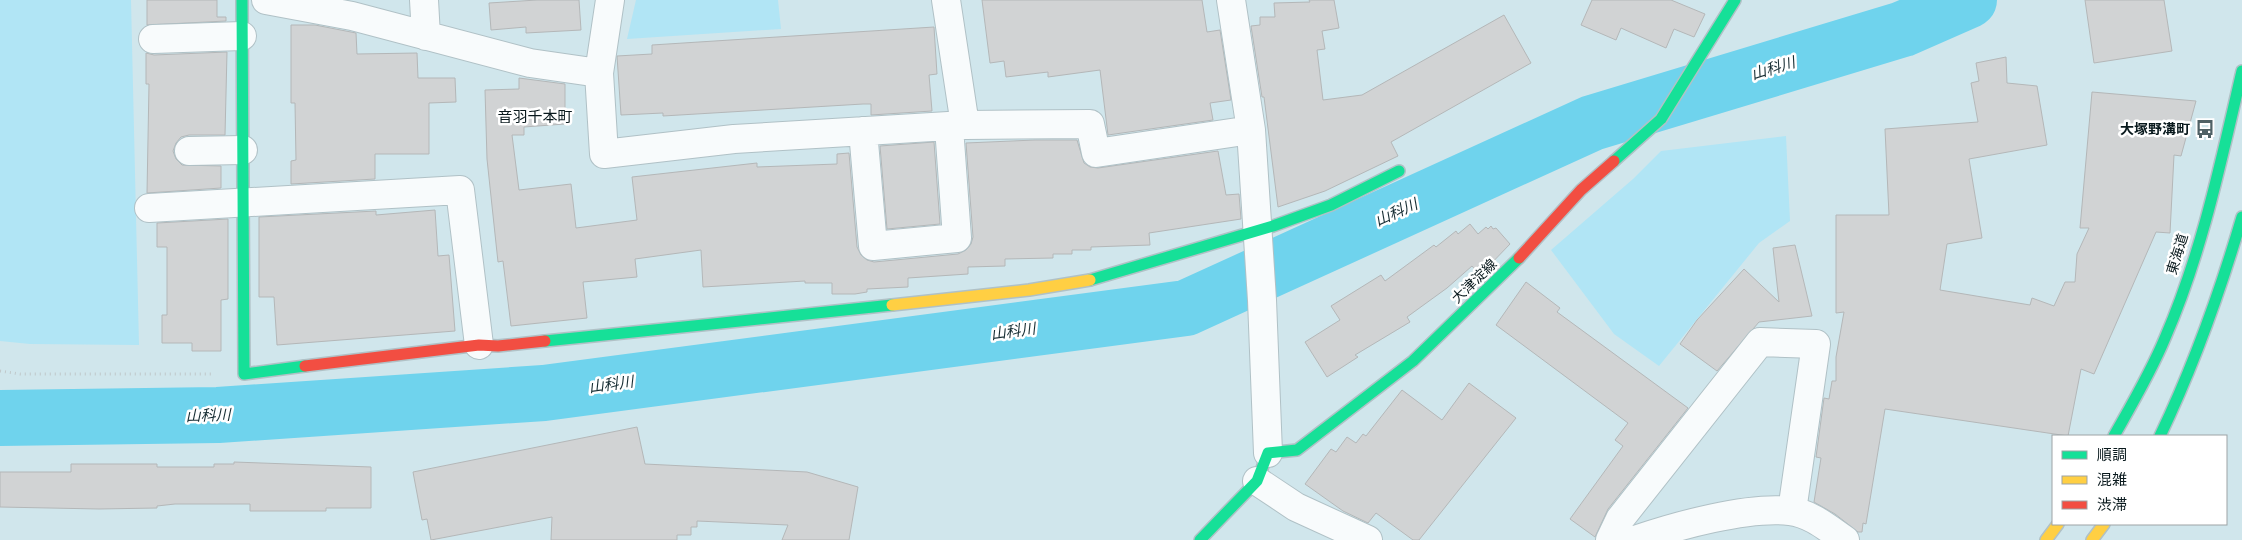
<svg xmlns="http://www.w3.org/2000/svg" width="2242" height="540" font-family="Mulish,'Noto Sans JP',sans-serif">
  <style>
    .green { fill: #b1e5f5 }
    .lines { fill: none; stroke-linecap: round; stroke-linejoin: round }
    .river { stroke: #6fd3ed; stroke-width: 56 }
    .building { fill: #d1d3d4; stroke: #b4b7b8 }
    .street-casing { stroke: #b0c1c6; stroke-width: 30 }
    .fast-casing { stroke: #b0c1c6; stroke-width: 14 }
    .slow-casing { stroke: #b0c1c6; stroke-width: 14 }
    .jam-casing { stroke: #b0c1c6; stroke-width: 14 }
    .path { stroke: #c0c8ca; stroke-width: 3; stroke-dasharray: 1 4; stroke-linecap: butt }
    .street { stroke: #f8fbfc; stroke-width: 28 }
    .fast { stroke: #16e098; stroke-width: 11 }
    .slow { stroke: #ffcf43; stroke-width: 11 }
    .jam { stroke: #f24e42; stroke-width: 11 }
    .labels { text-anchor: middle; dominant-baseline: central; stroke-width: 5; stroke-linejoin: round; paint-order: stroke }
    .poi-label { font-size: 14px; font-weight: bold; fill: #09191d; stroke: #fff; text-anchor: end }
    .street-label { font-size: 14px; fill: #09191d; stroke: #fff }
    .water-label { font-size: 15px; font-style: italic; fill: #182e34; stroke: #fff }
    .neighbourhood-label { font-size: 15px; fill: #09191d; stroke: #fff }
  </style>
  <rect width="100%" height="100%" fill="#d0e6ec"/>
  <path class="green" d="M0,0h131l8,345 -109,-1 -30,-3z
    M636,0h142l3,29 -154,10z
    M1786,136l4,85 -31,22 -100,123 -45,-32 -63,-84 82,-71 28,-28z"/>
  <g class="lines">
    <path class="river" d="M0,418l218,-3 326,-22 642,-85 406,-185 311,-94 66,-29"/>
  </g>
  <path class="building" d="M147,0h70v17h9v4l-79,4z
    M537,0h42l2,30 -55,3v-6l-35,3 -2,-27z
    M982,0h220l5,32 13,-2 11,70 -21,3 3,17 -105,15 -8,-65 -52,7v-5l-42,5 -2,-16 -14,2z
    M1309,0h25l5,28 -17,3 3,18 -8,1 6,50 39,-5 142,-80 27,48 -140,79 7,14 -73,35 -47,16 -14,-110h-2l-11,-71 9,-1v-8h15l-1,-14 36,-1z
    M1592,0h79l34,14 -11,23 -20,-8 -8,19 -45,-20 -5,12 -35,-15z
    M2085,0h79l8,51 -78,12z
    M291,25h24l41,8 1,21 60,-1 1,25h37l1,24 -27,1v51h-54v25l-84,5v-23l5,-1 -1,-57h-4z
    M934,27l3,47 -8,1 3,36 -61,4v-11h-8l-200,12v-3l-42,2 -4,-59 35,-2v-9z
    M227,52l-2,83h-36l-8,2 -5,6 -3,8 3,8 6,6 39,1v22l-74,5 2,-109h-3v-31l8,2z
    M2006,57l1,26 30,3 10,59 -78,14 13,79 -35,6 -7,46 90,15 2,-7 22,8 11,-24h10l2,-28 12,-26h-9l12,-136 104,9 -15,55 -7,-1 -4,78 -14,-1 -62,142 -13,-5 -13,67 -183,-27 -19,115 -3,-1 -1,9h-4l-23,-18 -21,-12 7,-44 -5,-1 8,-59 5,1 3,-18h4v-24l8,-45 -8,1v-98h53l-4,-86 93,-7 -7,-39 8,-2 -3,-18z
    M519,78l46,6v40l-41,3v8h-12l7,55 52,-6 5,44 61,-8 -5,-43 125,-14v4l80,-3v-10l12,-1 8,94 4,8 6,5 7,2 84,-8 8,-4 5,-6 2,-7 -7,-94 69,-3h42l7,23 6,4 8,1 120,-17 8,44 13,-1 2,25 -92,14 1,12 -59,2v3h-19v4h-19v4l-48,1v7l-37,1v7l-60,4v9l-41,2v3l-12,2h-23v-11h-27v-2l-102,6 -2,-37 -66,9 2,18 -54,5 4,36 -76,8 -8,-65 -5,1 -11,-103 -2,-69 34,-1z
    M934,142l6,82 -53,5 -7,-83z
    M435,210l3,46 11,-1 6,76 -178,14 -3,-48h-15v-80l117,-6v4z
    M228,219v80l-7,1v51h-29v-8h-30v-28h5v-68h-10v-24z
    M1470,224l8,10 8,-7 2,2 3,-3 2,3 3,-1 14,16 -25,26 -2,-2 -5,5 -6,-7 -25,22 -40,29 3,5 -55,33 3,2 -31,20 -22,-35 35,-22 -9,-14 50,-31 4,6 49,-36 2,2 20,-16 2,3z
    M1795,245l17,71 -53,6 -42,49 -37,-27 17,-24 47,-51 35,33 -6,-54z
    M1526,282l34,26 -3,4 131,96 -80,101 -13,28 -25,-18 53,-73 -8,-6 13,-17 -132,-98z
    M1469,383l47,35 -97,122h-6l-37,-27 -8,10 -25,-12 -38,-27 26,-35 5,3 11,-15 9,6 7,-9 3,2 36,-46 40,30z
    M637,427l8,37 162,8 51,15 -9,53h-67l6,-15 -91,-4v6h-6v8h-14v5h-126l1,-23 -121,23 -4,-21 -5,1 -9,-48z
    M234,462l137,5v41h-45v3h-76v-7h-75l-18,2v2l-58,1 -99,-2v-35h71v-8h86v3h57v-3h20z"/>
  <g class="lines">
    <g class="street-casing">
      <path id="street" d="M266,0l86,16 178,47 69,10
        M424,0l2,36
        M610,0l-11,73 5,81 130,-15 231,-14 -19,-125
        M1231,0l20,130 11,170 6,153
        M153,39l89,-3
        M965,125l125,-1 6,29 155,-23
        M863,131l10,115 84,-8 -8,-111
        M189,151l54,-1
        M149,208l311,-18 19,155
        M1257,481l39,26 72,33
        M1610,540l10,-21 140,-177 56,2 -24,167
        M1635,540c41,-14 113,-34 155,-29 20,2 39,18 55,29"/>
    </g>
    <g class="fast-casing">
      <path id="fast" d="M242,0l2,374 61,-8
        M1614,161l47,-42 74,-119
        M1090,280l183,-54 58,-21 68,-34
        M545,341c116,-12 231,-23 347,-36
        M2114,436c18,-32 37,-64 51,-98 37,-85 56,-177 77,-267
        M2160,436c34,-71 60,-144 82,-219
        M1200,540l57,-59 11,-28 29,-3 116,-89 106,-103"/>
    </g>
    <g class="slow-casing">
      <path id="slow" d="M892,305l137,-15 61,-10
        M2046,540l12,-16
        M2092,540l12,-16"/>
    </g>
    <g class="jam-casing">
      <path id="jam" d="M1519,258l62,-68 33,-29
        M305,366l174,-21 19,1 47,-5"/>
    </g>
    <path class="path" d="M0,371l20,3h194"/>
    <use href="#street" class="street"/>
    <use href="#fast" class="fast"/>
    <use href="#slow" class="slow"/>
    <use href="#jam" class="jam"/>
  </g>
  <defs>
    <g id="bus-bare" transform="scale(1.5)"><path d="M-5-6H5V4H4V6H2V4H-2V6H-4V4H-5ZM-3.5-4V0h7V-4ZM-3.5 1.2v1.5H-2V1.2ZM2 1.2v1.5H3.5V1.2Z" fill="#4f6165" stroke="#fff" stroke-width="2.5" paint-order="stroke"/></g>
  </defs>
  <g fill-rule="evenodd">
    <use href="#bus-bare" x="2205" y="129"/>
  </g>
  <g class="labels">
    <g class="poi-label">
      <text x="2190" y="129">大塚野溝町</text>
    </g>
    <g class="street-label">
      <text transform="translate(2177 254) rotate(-73)">東海道</text>
      <text transform="translate(1474 281) rotate(-44)">大津淀線</text>
    </g>
    <g class="water-label">
      <text transform="translate(1773 68) rotate(-17)">山科川</text>
      <text transform="translate(1396 212) rotate(-24)">山科川</text>
      <text transform="translate(1013 331) rotate(-8)">山科川</text>
      <text transform="translate(611 384) rotate(-8)">山科川</text>
      <text transform="translate(208 415) rotate(-2)">山科川</text>
    </g>
    <g class="neighbourhood-label">
      <text x="535" y="116">音羽千本町</text>
    </g>
  </g>
  <rect x="2052" y="435" width="175" height="90" fill="#ffffff" stroke="#9da3a5"/>
  <rect x="2062" y="451" width="25" height="8" fill="#16e098" stroke="#9da3a5"/>
  <text x="2097" y="460" font-size="15" fill="#09191d">順調</text>
  <rect x="2062" y="476" width="25" height="8" fill="#ffcf43" stroke="#9da3a5"/>
  <text x="2097" y="485" font-size="15" fill="#09191d">混雑</text>
  <rect x="2062" y="501" width="25" height="8" fill="#f24e42" stroke="#9da3a5"/>
  <text x="2097" y="510" font-size="15" fill="#09191d">渋滞</text>
</svg>
